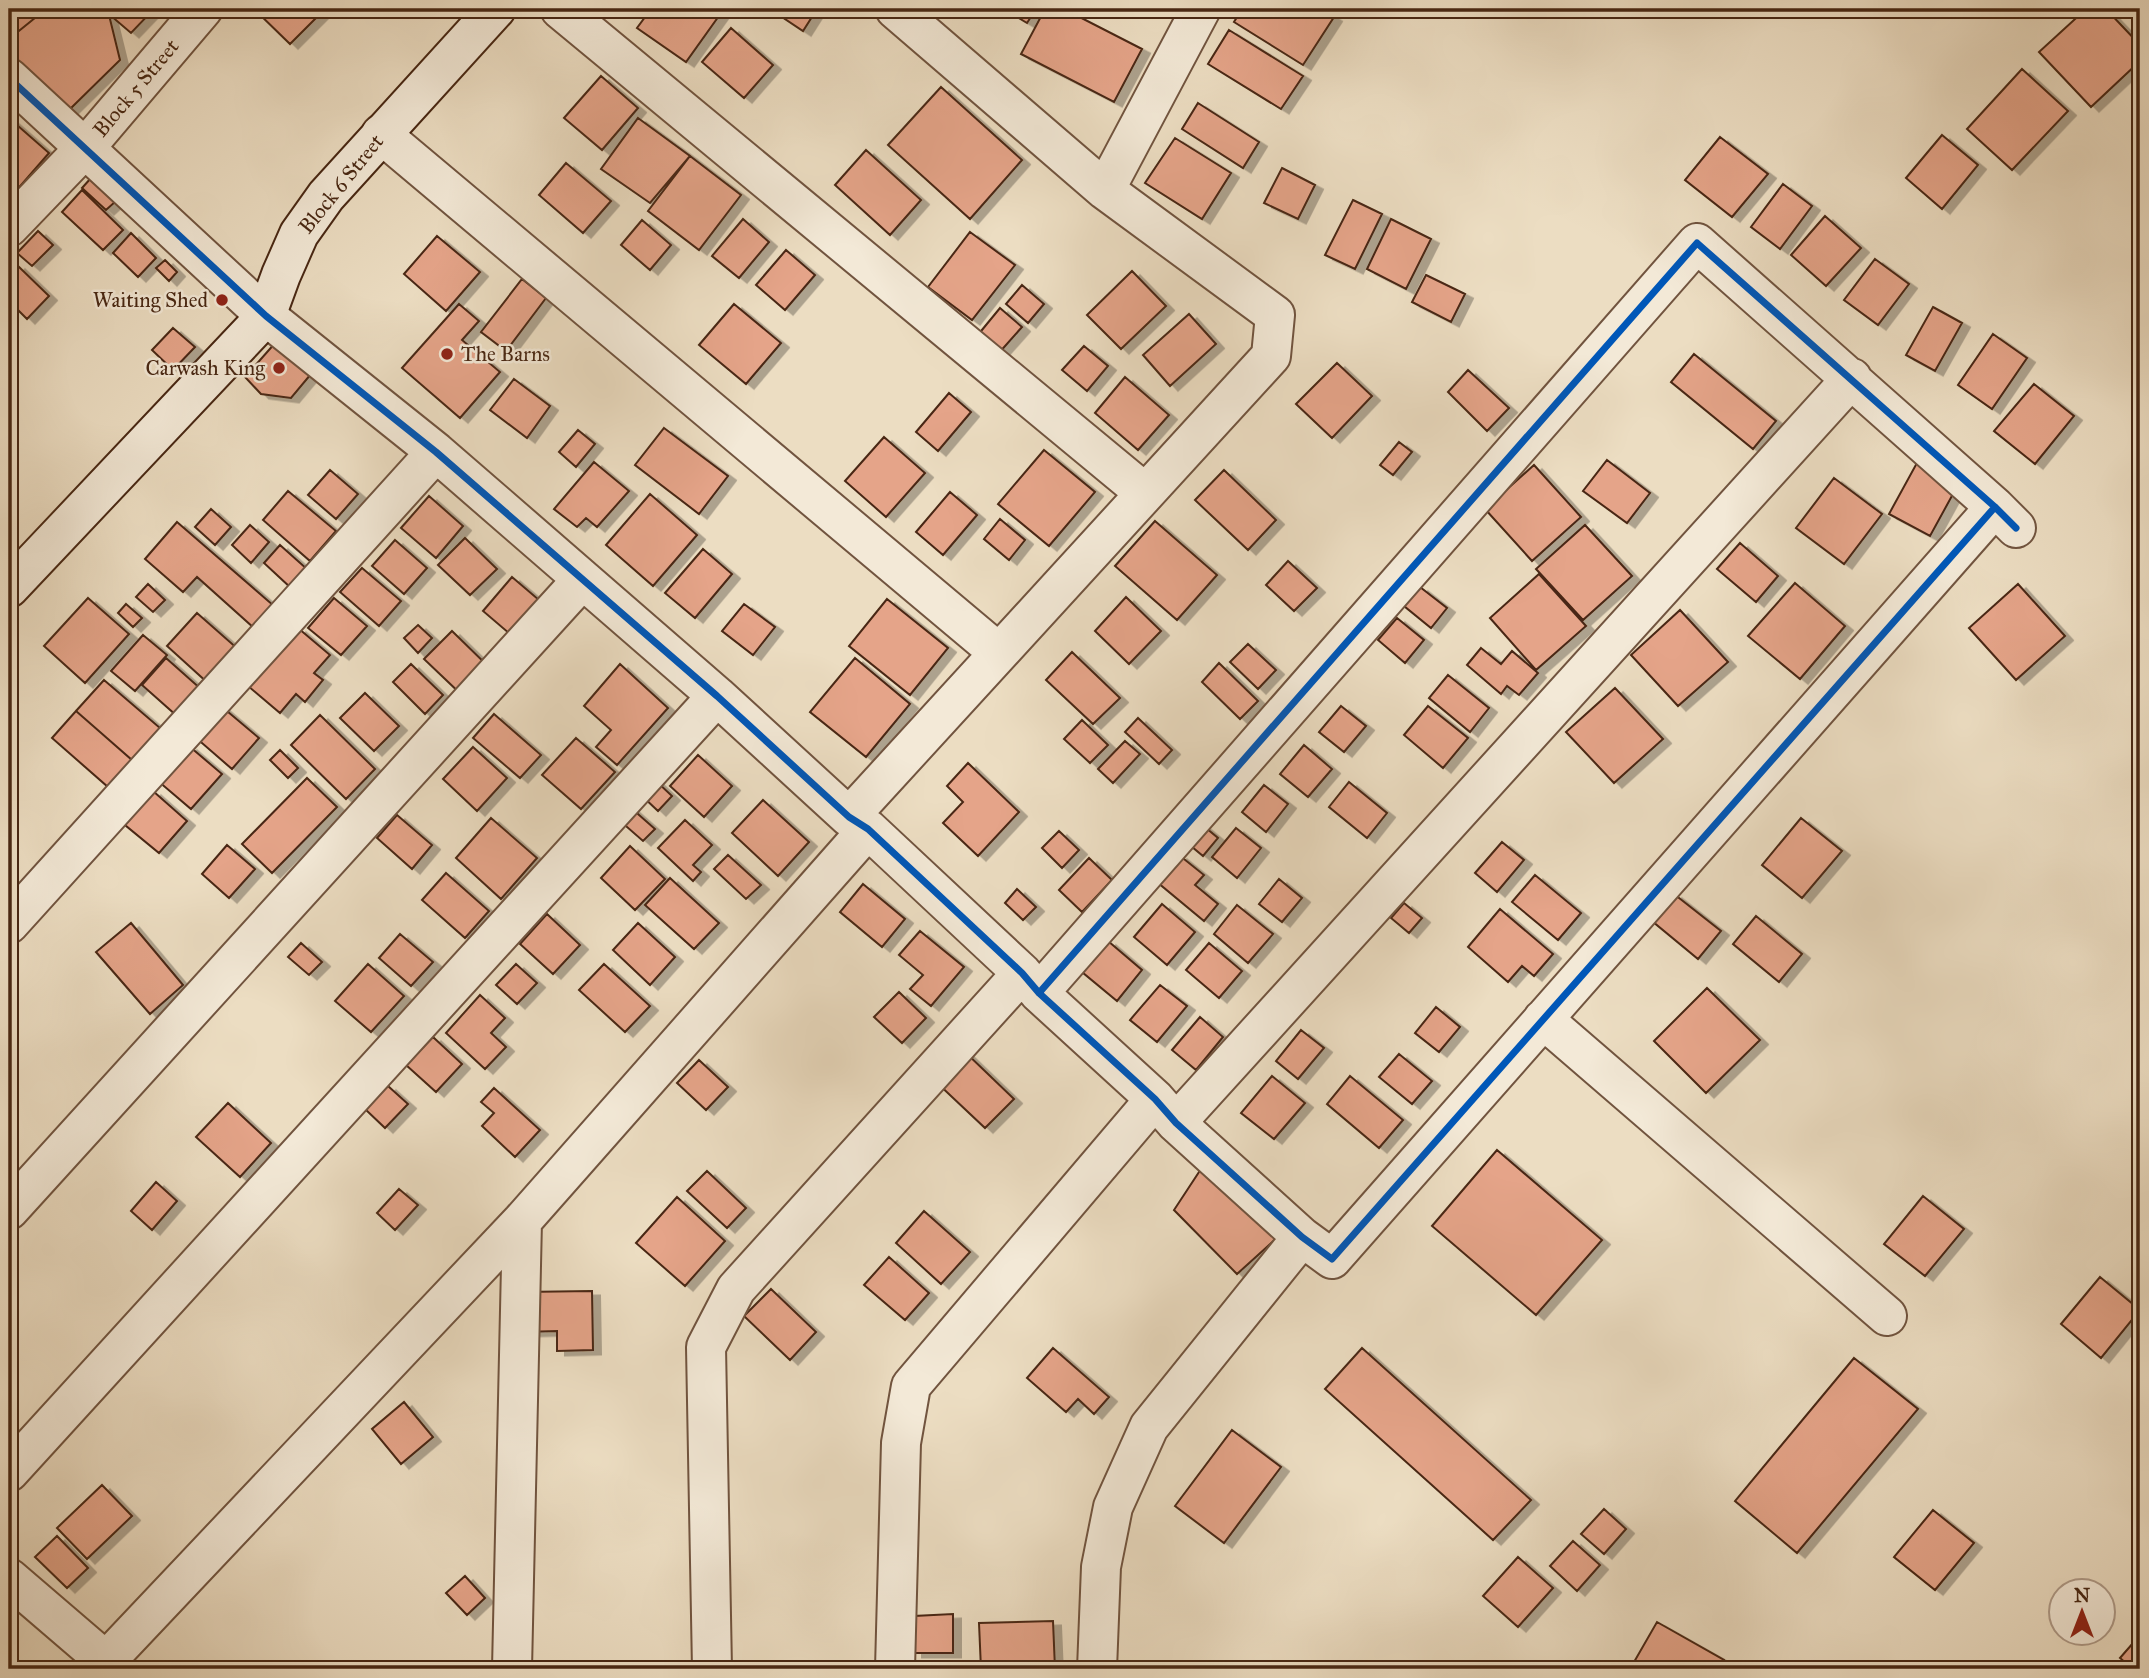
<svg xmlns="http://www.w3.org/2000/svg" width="2149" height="1678" font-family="'IM FELL Great Primer',serif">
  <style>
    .building { fill: #e5a489; stroke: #482713; stroke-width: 2; filter: url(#shadow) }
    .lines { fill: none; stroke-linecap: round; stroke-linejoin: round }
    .street-casing { stroke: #71543f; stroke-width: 42 }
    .secondary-casing { stroke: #482713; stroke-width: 42 }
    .street { stroke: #f3e9d7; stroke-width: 38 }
    .secondary { stroke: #f3e9d7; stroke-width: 38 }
    .cycleway-casing { stroke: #f3e9d7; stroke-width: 11 }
    .cycleway { stroke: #0057b8; stroke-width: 7 }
    .poi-dot { fill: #8f2418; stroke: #f3e9d7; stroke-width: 2.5 }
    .labels { text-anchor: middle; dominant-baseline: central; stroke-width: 5; stroke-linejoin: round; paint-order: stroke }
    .street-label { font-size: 21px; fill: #482713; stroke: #f3e9d7 }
    .poi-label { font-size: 21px; fill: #482713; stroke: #f3e9d7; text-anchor: end }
  </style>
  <defs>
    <filter id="shadow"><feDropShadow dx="8" dy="4.5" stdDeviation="0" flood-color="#0004"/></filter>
  </defs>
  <rect width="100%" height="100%" fill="#ecddc2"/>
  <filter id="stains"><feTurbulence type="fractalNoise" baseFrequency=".00286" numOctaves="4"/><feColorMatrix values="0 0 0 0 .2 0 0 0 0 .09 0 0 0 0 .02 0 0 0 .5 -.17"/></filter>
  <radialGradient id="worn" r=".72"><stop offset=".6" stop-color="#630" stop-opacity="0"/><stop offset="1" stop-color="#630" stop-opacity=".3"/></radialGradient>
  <path class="building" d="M9,9h37l-37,30z
    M46,9h57l6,6 11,45 -51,50 -60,-58v-13z
    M103,9h51l-23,24z
    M254,9h71l-35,35z
    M651,9h64l6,4 -35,49 -49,-34z
    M770,9h47l-14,22z
    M1004,9h32l-9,14z
    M1045,9h19l78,40 -28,53 -93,-48z
    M1242,9h79l13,8 -31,48 -69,-43z
    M2086,9h20l34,36v16l-49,46 -52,-55z
    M731,28l42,37 -29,33 -42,-36z
    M1229,30l74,46 -22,33 -73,-45z
    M2022,69l46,42 -56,59 -45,-41z
    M601,76l37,32 -36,42 -38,-32z
    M941,87l81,73 -52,59 -82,-74z
    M1198,103l61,39 -16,26 -61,-39z
    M9,118l40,35 -40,46z
    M638,118l52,38 -40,47 -49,-34z
    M1942,135l36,30 -36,44 -36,-31z
    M1720,137l48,37 -36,43 -47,-37z
    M1175,138l56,35 -29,46 -57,-36z
    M866,150l55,50 -31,35 -55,-50z
    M690,156l51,39 -42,55 -51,-39z
    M566,163l45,38 -28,32 -44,-38z
    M1282,168l33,17 -17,34 -34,-16z
    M91,178l25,23 -10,9 -24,-22z
    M1783,184l29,22 -32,43 -29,-22z
    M82,190l41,40 -20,20 -41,-38z
    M1353,200l29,14 -27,55 -30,-14z
    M1825,216l36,32 -35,38 -35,-31z
    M743,219l26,23 -30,36 -27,-22z
    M1391,219l40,20 -25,50 -39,-20z
    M642,220l29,25 -21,25 -29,-25z
    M38,231l15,14 -21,21 -15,-13z
    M970,232l45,33 -43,55 -44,-33z
    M131,233l25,25 -18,19 -25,-24z
    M437,236l43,36 -34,39 -42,-37z
    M786,250l29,25 -30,35 -29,-25z
    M1875,259l34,25 -31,41 -34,-25z
    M165,260l12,12 -8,9 -13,-13z
    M17,265l32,31 -22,23 -18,-18v-28z
    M1132,271l34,35 -45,43 -34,-34z
    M1426,275l39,19 -14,28 -39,-20z
    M522,279l24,19 -40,53 -25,-19z
    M1022,285l22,19 -16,19 -22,-19z
    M459,304l20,17 -17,19 38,32 -40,46 -58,-50z
    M734,304l47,39 -35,41 -47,-39z
    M1933,307l29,16 -27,48 -29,-16z
    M1000,308l22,19 -24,27 -21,-18z
    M1189,314l27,30 -46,42 -27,-31z
    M173,328l22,19 -22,23 -21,-20z
    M1993,334l34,24 -35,51 -34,-24z
    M276,342l35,32 -20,24 -30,-4 -16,-17z
    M1084,346l24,20 -21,25 -25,-21z
    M1694,354l82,67 -23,28 -82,-67z
    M1337,363l35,33 -40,42 -36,-34z
    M1468,370l41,38 -22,23 -39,-39z
    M1125,377l44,38 -31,35 -43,-37z
    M514,379l36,27 -23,32 -37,-28z
    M2034,384l40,32 -39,48 -41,-33z
    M949,393l22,19 -33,39 -22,-19z
    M664,428l64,48 -29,38 -64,-49z
    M578,430l17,14 -19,23 -17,-15z
    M884,437l41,36 -39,44 -41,-36z
    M1399,442l13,10 -19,23 -13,-10z
    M1044,450l51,42 -46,54 -51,-42z
    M1607,460l43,33 -23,30 -44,-32z
    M1918,461l41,22 -29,53 -41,-22z
    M594,462l35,29 -32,36 -11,-9 -9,9 -23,-18z
    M1534,465l47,52 -49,44 -47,-52z
    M330,470l28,24 -22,25 -28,-24z
    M1224,470l52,50 -28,30 -53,-50z
    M1834,478l48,36 -38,50 -48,-36z
    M288,491l48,40 -26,30 -47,-41z
    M950,492l27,23 -34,40 -27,-23z
    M650,494l47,41 -44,51 -47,-41z
    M429,496l34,30 -27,32 -35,-30z
    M211,509l20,18 -16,18 -20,-18z
    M1000,519l25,21 -16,20 -25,-21z
    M1155,521l62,54 -40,45 -62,-54z
    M177,522l97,84 -20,22 -57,-51 -14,15 -38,-33z
    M250,525l19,17 -18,21 -19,-18z
    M1585,525l47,51 -49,44 -47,-51z
    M465,538l32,31 -27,26 -32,-30z
    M395,540l32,28 -23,26 -32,-28z
    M1740,543l38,33 -22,26 -39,-33z
    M280,545l28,25 -17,18 -27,-25z
    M703,549l29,25 -37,44 -30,-25z
    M1288,561l29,27 -23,23 -28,-26z
    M362,568l39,33 -22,25 -39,-34z
    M1539,574l47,52 -50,44 -46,-52z
    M512,577l27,23 -29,34 -27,-23z
    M1795,583l50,43 -45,53 -52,-43z
    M148,584l17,16 -12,12 -17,-15z
    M2018,584l47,52 -49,44 -47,-52z
    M1420,587l27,21 -16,20 -27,-22z
    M1126,597l35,34 -32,33 -34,-33z
    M88,598l41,36 -44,49 -41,-37z
    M334,598l33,28 -26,29 -33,-27z
    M887,599l61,49 -38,47 -61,-49z
    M126,604l16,14 -9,9 -15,-14z
    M744,604l31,23 -22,28 -31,-24z
    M1680,610l48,52 -50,44 -47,-51z
    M197,613l42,37 -30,34 -42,-38z
    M1397,618l27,22 -19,23 -27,-23z
    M418,625l14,13 -14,15 -14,-15z
    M298,628l32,27 -16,18 9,7 -18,22 -9,-8 -16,19 -32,-27z
    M452,631l41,40 -28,27 -41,-39z
    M143,635l24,20 -32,36 -24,-20z
    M1248,644l28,26 -18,19 -28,-27z
    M1481,648l20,16 11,-13 26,22 -19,22 -12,-9 -6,8 -34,-29z
    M1072,652l48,46 -27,26 -47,-44z
    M166,658l36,32 -25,26 -35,-31z
    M855,658l55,46 -44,53 -56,-45z
    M1219,663l39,38 -18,18 -38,-37z
    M411,664l32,31 -18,19 -32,-32z
    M620,664l48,44 -51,57 -21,-18 15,-17 -27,-24z
    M1448,675l41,33 -19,24 -41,-34z
    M104,680l56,48 -28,32 -56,-49z
    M1615,688l48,51 -49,44 -48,-51z
    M365,693l34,33 -25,25 -34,-33z
    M221,706l38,32 -27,31 -37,-32z
    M1341,706l25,20 -22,26 -25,-20z
    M1428,706l40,32 -25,30 -39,-33z
    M76,711l56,49 -24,27 -56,-49z
    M494,714l47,41 -21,23 -47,-40z
    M320,715l55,54 -29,30 -55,-54z
    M1138,718l34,32 -13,14 -34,-32z
    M1082,720l26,25 -18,18 -26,-24z
    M576,738l39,34 -34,37 -39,-34z
    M1125,741l15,13 -27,29 -15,-14z
    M1304,745l28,24 -24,28 -28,-23z
    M189,746l33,28 -31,35 -33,-28z
    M473,747l34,31 -30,33 -34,-32z
    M280,750l18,18 -10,10 -18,-18z
    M698,755l34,31 -28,31 -34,-31z
    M968,763l51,49 -41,44 -35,-33 20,-21 -16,-16z
    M307,778l30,29 -65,66 -30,-29z
    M655,780l17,16 -14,15 -17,-16z
    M1349,782l38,31 -20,25 -38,-31z
    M1264,785l24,19 -22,28 -24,-20z
    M153,791l34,30 -28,32 -34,-28z
    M763,800l46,42 -31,34 -46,-43z
    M630,807l25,22 -12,12 -24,-21z
    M397,815l35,30 -20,24 -35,-31z
    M491,818l46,40 -36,41 -45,-41z
    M1801,818l41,33 -40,47 -40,-33z
    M685,820l27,25 -19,20 8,7 -8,9 -35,-33z
    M1200,823l18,15 -15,18 -18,-15z
    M1236,828l25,20 -24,30 -25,-21z
    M1059,831l20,19 -17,18 -20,-20z
    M1502,842l22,18 -27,32 -22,-19z
    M227,845l28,24 -26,29 -27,-24z
    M630,846l35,33 -30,31 -34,-32z
    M728,855l33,30 -15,14 -32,-30z
    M1179,855l25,20 -9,10 23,19 -14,17 -47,-39z
    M1089,858l23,22 -30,32 -23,-22z
    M446,873l43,38 -24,27 -43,-38z
    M1535,875l46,38 -23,27 -46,-38z
    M670,878l49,45 -25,26 -49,-44z
    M1279,879l23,19 -20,24 -23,-18z
    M863,884l42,35 -23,28 -42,-35z
    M1017,889l19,18 -13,13 -18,-17z
    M1674,894l47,37 -23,28 -46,-38z
    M1404,903l18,15 -13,15 -18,-15z
    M1162,904l33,28 -28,33 -33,-28z
    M1237,905l36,29 -25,29 -34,-29z
    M1500,909l53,45 -19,22 -12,-10 -14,16 -40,-35z
    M547,914l33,31 -27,29 -33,-30z
    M1756,916l46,38 -23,28 -46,-38z
    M131,923l52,62 -33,29 -54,-62z
    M638,923l37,34 -25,28 -37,-35z
    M920,931l44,36 -33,39 -21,-17 13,-14 -24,-20z
    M400,934l33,28 -22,24 -32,-28z
    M1108,941l34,29 -25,31 -35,-29z
    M301,943l21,19 -13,13 -21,-18z
    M1209,943l33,28 -23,27 -33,-28z
    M368,964l36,32 -33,36 -36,-31z
    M516,964l21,19 -20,21 -21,-19z
    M604,964l46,42 -25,26 -46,-42z
    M1160,985l27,21 -30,36 -27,-22z
    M1707,988l53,52 -54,53 -52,-52z
    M899,992l27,26 -24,25 -28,-26z
    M480,995l25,23 -14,15 15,14 -21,22 -39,-36z
    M1436,1007l24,20 -21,25 -24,-19z
    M1200,1017l23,20 -27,33 -24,-20z
    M1301,1030l23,18 -26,31 -22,-18z
    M433,1037l29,27 -26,28 -30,-27z
    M963,1050l51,49 -29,29 -51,-48z
    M1399,1054l33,27 -20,23 -33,-27z
    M699,1060l29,27 -22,23 -29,-27z
    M1272,1076l33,27 -31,36 -33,-26z
    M1350,1076l53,44 -24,28 -52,-44z
    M388,1086l20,18 -23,24 -20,-19z
    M494,1088l46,42 -25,27 -33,-31 12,-13 -13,-11z
    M228,1103l43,40 -31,34 -44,-40z
    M1497,1150l105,90 -66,75 -104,-89z
    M1201,1169l78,67 -42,38 -63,-64z
    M707,1171l39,37 -19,20 -40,-37z
    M156,1182l21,19 -25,29 -21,-19z
    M399,1189l19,16 -23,25 -18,-17z
    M1923,1196l41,33 -39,47 -41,-32z
    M677,1197l48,44 -40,45 -49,-43z
    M924,1211l46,41 -29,32 -45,-41z
    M889,1257l40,36 -24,27 -41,-35z
    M2100,1277l40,33 -39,48 -40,-34z
    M771,1289l45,43 -26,28 -46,-44z
    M592,1291l1,59 -36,1v-20l-34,1 -1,-40z
    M1053,1348l56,49 -15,17 -16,-15 -12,13 -39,-34z
    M1362,1348l169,152 -38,40 -168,-151z
    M1854,1358l64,51 -121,144 -62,-52z
    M404,1402l29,35 -32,27 -29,-35z
    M1232,1430l49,37 -57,76 -49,-37z
    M102,1485l30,31 -45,43 -30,-31z
    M1604,1509l22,20 -22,25 -23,-20z
    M1933,1510l41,33 -39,47 -41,-33z
    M57,1536l31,32 -21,20 -32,-31z
    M1573,1541l27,24 -23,26 -27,-25z
    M1518,1557l35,31 -35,39 -35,-31z
    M465,1576l20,22 -18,17 -21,-22z
    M953,1614v39h-39v-37z
    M1053,1621l2,48h-74l-2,-46z
    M1657,1622l67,38 -5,9h-89z
    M2140,1635v34h-7l-13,-11z"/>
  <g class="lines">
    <g class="street-casing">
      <path id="street" d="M560,9l585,484
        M9,78l257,238 170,136 281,244 132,121 19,12 154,144 17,20 116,106 21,24 126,114 30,22 663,-752
        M381,134l618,519
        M1105,190l96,-181
        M9,227l76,-79 118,-139
        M849,817l422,-461 4,-41 -170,-125 -210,-181
        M9,924l427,-472
        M1039,993l658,-750 298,264 21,21
        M1543,1019l344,297
        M1176,1123l676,-745
        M9,1210l572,-629
        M9,1472l708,-776
        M9,1578l106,91
        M107,1660l415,-439 346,-392
        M512,1669l10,-448
        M712,1669l-6,-322 30,-58 286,-316
        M895,1669l6,-226 10,-57 244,-287
        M1097,1669l4,-102 12,-60 36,-80 153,-190"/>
    </g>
    <g class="secondary-casing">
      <path id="secondary" d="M9,588l257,-272 15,-41 18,-41 27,-38 170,-187"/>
    </g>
    <use href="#street" class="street"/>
    <use href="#secondary" class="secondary"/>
    <g class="cycleway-casing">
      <path id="cycleway" d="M9,78l257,238 170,136 281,244 132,121 19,12 154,144 17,20 116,106 21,24 126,114 30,22 663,-752
        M1039,993l658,-750 298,264 21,21"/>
    </g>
    <use href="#cycleway" class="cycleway"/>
  </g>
  <g class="poi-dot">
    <circle cx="222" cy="300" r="7"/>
    <circle cx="447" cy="354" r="7"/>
    <circle cx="279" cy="368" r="7"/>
  </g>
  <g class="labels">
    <g class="street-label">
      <text transform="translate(136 88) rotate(-50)">Block 5 Street</text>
      <text transform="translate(341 184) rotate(-51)">Block 6 Street</text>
    </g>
    <g class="poi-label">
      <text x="208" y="300">Waiting Shed</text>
      <text x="461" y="354" text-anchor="start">The Barns</text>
      <text x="265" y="368">Carwash King</text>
    </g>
  </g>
  <rect width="2149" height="1678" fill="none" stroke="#ecddc2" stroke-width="35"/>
  <rect x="10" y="10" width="2128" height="1657" fill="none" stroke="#482713" stroke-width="3.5"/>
  <rect x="18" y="18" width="2114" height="1643" fill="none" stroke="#482713" stroke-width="2"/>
  <g transform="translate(2082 1612)"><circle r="33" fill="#f3e9d7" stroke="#af9b89" stroke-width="2"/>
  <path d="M0-5L12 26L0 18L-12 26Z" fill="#8f2418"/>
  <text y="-10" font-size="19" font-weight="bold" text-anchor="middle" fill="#482713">N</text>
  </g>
  <rect width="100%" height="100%" filter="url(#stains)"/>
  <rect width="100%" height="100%" fill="url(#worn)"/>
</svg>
